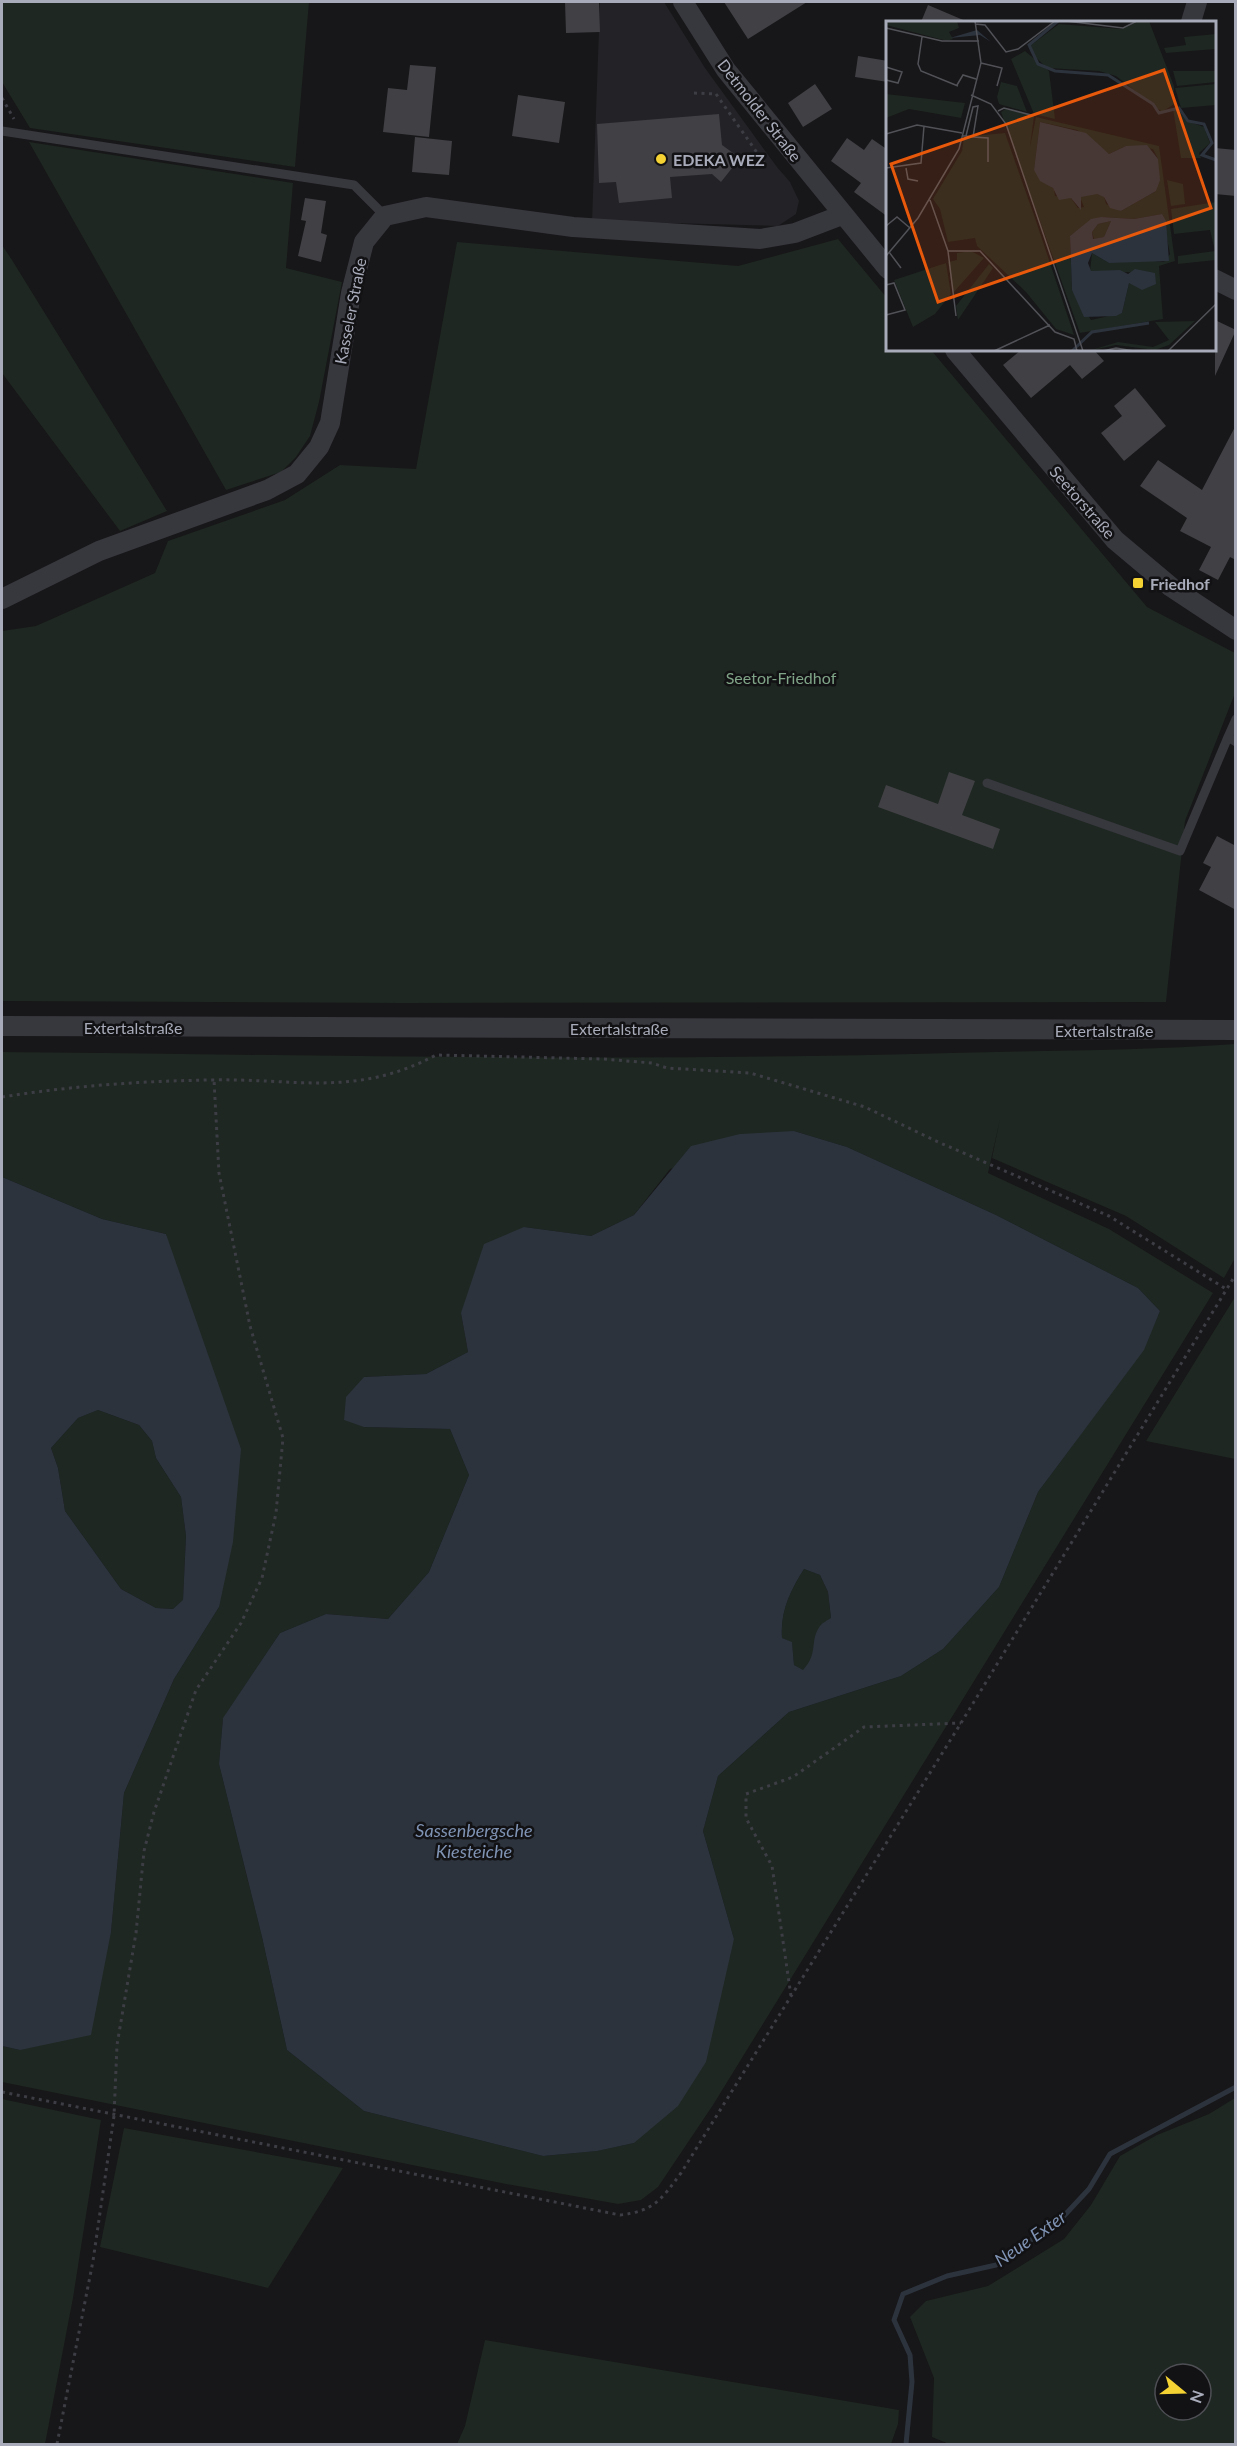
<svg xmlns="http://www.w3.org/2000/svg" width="1237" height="2446" font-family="Lato,sans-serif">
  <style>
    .built { fill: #232226 }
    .green { fill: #1e2721; fill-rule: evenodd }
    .water { fill: #2c333d; fill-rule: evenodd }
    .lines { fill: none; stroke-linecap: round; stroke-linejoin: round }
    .stream { stroke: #2c333d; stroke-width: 5 }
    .building { fill: #414045 }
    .path { stroke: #3d3e45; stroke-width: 3; stroke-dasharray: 3 4.5; stroke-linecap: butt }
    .lane { stroke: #37373e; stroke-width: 9 }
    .street { stroke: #37373e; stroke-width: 20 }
    .poi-dot { fill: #f4d233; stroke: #121113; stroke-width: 2 }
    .labels { text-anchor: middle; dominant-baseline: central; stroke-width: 5; stroke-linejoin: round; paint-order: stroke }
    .street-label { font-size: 16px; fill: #a8abb9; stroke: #121113 }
    .poi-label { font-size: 16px; font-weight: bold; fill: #a8abb9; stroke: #121113; text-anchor: start }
    .park-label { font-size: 16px; fill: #7fa487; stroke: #121113 }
    .water-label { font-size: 18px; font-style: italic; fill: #7f93b4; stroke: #121113 }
    .inset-river { fill: none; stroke: #2c333d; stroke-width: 3 }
    .inset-road { fill: none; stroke: #515258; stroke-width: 1.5 }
    .view { fill: #e8590c; fill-opacity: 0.15; stroke: #e8590c; stroke-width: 3 }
    .inset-edge { fill: none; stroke: #a8abb9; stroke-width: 3 }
  </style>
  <rect width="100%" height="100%" fill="#171618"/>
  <path class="built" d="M600,2h64l41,66 72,99 13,15 9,19 -3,13 -18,12 -186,-5z"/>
  <path class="green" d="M2,2h307l-14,165 -265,-39 -28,-46z
    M29,142l264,41 -7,85 56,14 -23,120 -9,34 -14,21 -15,15 -55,18z
    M838,239l49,59 1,52h43l216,257 88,46v40l-50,128 -19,181 -763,1 -401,-2v-370l34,-5 119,-53 13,-32 117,-41 55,-35 76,4 41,-227 281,24z
    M2,245l10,15 155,251 -47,20 -118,-158z
    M1235,1044v214l-11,20 -98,-62 -134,-58 8,-39 -12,54 121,56 104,64 -500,812 -55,82 -17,13 -23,4 -112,-20 -504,-102v-36l18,4 91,-118 13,-139 50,-114 45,-72 -53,-373 -64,-15 -100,-42v-125c316,3 632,10 948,1 96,-3 191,-2 285,-9zM794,1131l53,16 149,68 142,73 22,23 -17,39 -105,142 -39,95 -56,62 -42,27 -112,36 -71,64 -15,55 31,108 -100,204 -38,8 -53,5 -179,-45 -77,-61 -25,-113 -43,-173 4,-45 57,-86 46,-19 62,5 41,-47 40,-97 -19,-46 -86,-2v-50l62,-3 42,-22 -7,-39 63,-86 67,9 43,-21 36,-46z
    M1235,1297v162l-89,-18z
    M98,1410l41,15 13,16 4,17 25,39 5,39 -3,65 -10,8 -17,-1 -35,-19 -56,-78 -7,-43 -7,-20 27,-30z
    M804,1569l16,6 8,17 3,26 -16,23 -3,19 -9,11 -9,-6 -2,-22 -10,-5c-2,-26 8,-47 22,-69z
    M1235,2098v346h-286l-17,-7 2,-59 -24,-61 16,-16 62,-15 76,-47 27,-34 29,-49 37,-21 52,-21zM1165,2374h36v36h-36z
    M2,2099l99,21 -28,178 -28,146h-43z
    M124,2128l219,40 -75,120 -168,-41z
    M485,2340l414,70 -1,14 -7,20h-434l8,-18z"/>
  <path class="water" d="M794,1131l53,16 149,68 142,73 22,23 -16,39 -106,142 -39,95 -56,62 -42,27 -112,36 -71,64 -15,55 31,108 -28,123 -28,44 -44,37 -37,8 -54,5 -179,-45 -77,-61 -25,-113 -43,-173 4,-46 57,-85 46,-19 62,5 41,-47 40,-97 -19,-46 -86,-2 -20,-7 2,-23 18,-20 62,-3 42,-22 -7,-39 23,-69 40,-17 67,9 43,-21 57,-69 49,-12zM804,1569l16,6 8,17 3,26c-3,2 -9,5 -11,8 -11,15 -1,27 -17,44l-9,-5 -2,-23 -10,-4c-2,-26 8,-47 22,-69z
    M2,1177l100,42 64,15 75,215 -8,93 -14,65 -45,72 -50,114 -13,139 -20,103 -71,15 -18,-4zM98,1410l41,15 13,16 4,17 25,39 5,39 -3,64 -10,9 -17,-1 -35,-19 -56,-78 -7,-43 -7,-20 27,-30z"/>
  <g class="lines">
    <path class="stream" d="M906,2444l6,-62 -2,-27 -16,-35 9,-26 44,-18 49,-11 66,-47 27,-29 21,-35 126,-67"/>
  </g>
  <path class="building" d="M565,2h34l1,30 -34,1z
    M724,2h83l-59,37z
    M928,5l40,17h-47z
    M858,56l30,5v21l-33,-5z
    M410,65l26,2 -7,70 -46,-5 5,-44 19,2z
    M815,84l17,25 -29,18 -15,-24z
    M518,95l47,7 -6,41 -47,-7z
    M719,114l3,31 18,13 -19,24 -9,-8 -42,3 2,21 -53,5 -3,-21 -17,1 -2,-59z
    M415,137l37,4 -3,34 -37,-3z
    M847,138l17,12 8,-11 16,11v67l-34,-25 7,-9 -30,-22z
    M1215,148l21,2v46l-21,-2z
    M305,198l21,3 -5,32 6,2 -6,27 -23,-6 8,-35 -5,-1z
    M1215,320l21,10 -21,46z
    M1021,350h73l10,11 -22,18 -12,-14 -39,33 -28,-33z
    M1135,388l31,38 -42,35 -23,-28 21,-17 -8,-10z
    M1236,425v135l-6,-3 -12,23 -19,-10 12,-23 -31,-16 7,-13 -47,-32 18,-26 44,30z
    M949,772l26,9 -13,34 38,14 -7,20 -115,-42 8,-22 52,19z
    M1217,836l19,10v64l-37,-20 12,-23 -8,-4z"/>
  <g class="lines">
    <path class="path" d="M694,93l22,1
      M716,94l49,70
      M2,98l12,21
      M2,1097c69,-11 139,-16 209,-17 85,-2 144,18 225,-25l167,4 49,4 15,5 83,5 115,34 73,35 171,74 117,73
      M791,1996l-19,-130 -26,-48v-24l47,-17 71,-50 97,-4
      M2,2092l618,123c34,-4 41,-15 61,-42l280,-450 275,-449
      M57,2444l36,-183 21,-145 3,-71 19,-112 8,-82 10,-39 42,-122 45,-67 21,-45 14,-65 7,-75 -33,-112 -31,-153 -5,-93"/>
    <path class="lane" d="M2,131l352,54 31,31
      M1236,719l-8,18 8,5
      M987,783l193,68 48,-114"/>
    <path class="street" d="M683,2l43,68 162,199
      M1191,22l6,-20
      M1214,279l22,11
      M955,350l160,190 56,47 65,43
      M2,599l97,-48 168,-61 30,-16 22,-27 11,-24 21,-130 13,-51 21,-26 41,-9 147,20 187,12 35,-6 47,-18
      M2,1026l1234,4"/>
  </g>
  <g class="poi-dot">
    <circle cx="661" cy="159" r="6"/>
    <rect x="1132" y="577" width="12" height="12" rx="3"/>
  </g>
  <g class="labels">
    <g class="street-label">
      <text transform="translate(760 110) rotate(52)">Detmolder Straße</text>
      <text transform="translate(350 311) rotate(-79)">Kasseler Straße</text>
      <text transform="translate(1083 502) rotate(49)">Seetorstraße</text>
      <text x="133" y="1027">Extertalstraße</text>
      <text x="619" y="1028">Extertalstraße</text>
      <text x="1104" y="1030">Extertalstraße</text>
    </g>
    <g class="poi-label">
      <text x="673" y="159">EDEKA WEZ</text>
      <text x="1150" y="583">Friedhof</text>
    </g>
    <g class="park-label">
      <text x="781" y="677">Seetor-Friedhof</text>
    </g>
    <g class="water-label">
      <text x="474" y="1830">Sassenbergsche<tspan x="474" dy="21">Kiesteiche</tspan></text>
      <text transform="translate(1030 2238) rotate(-35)">Neue Exter</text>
    </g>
  </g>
  <g transform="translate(886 21)">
    <rect width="330" height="330" fill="#171618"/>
    <path d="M0,0h71l2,7 -10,4 4,7 -6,2 -61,-16zM253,0h10l25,65v18l-12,8 -46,-36 -17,-5 -52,-3 -16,-15 -1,-7 29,-22 63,5zM330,13v15l-50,4 -2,-5 22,-3 -2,-8zM139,30l24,20 6,48 -21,-5 -23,-55zM287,50h43v11l-39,4zM115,61l16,4 10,26 -28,-8 -2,-7zM330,63v21l-35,3 -6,-20zM0,73l79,9 -4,15 -52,-9 -23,9zM119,88l29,7 -4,31 6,-30 123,29 16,115 -16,5 4,53 -83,14 -79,-221zM154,101l37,8 32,24 17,-8 27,3 5,10 -2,32 -35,20 -15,-7 -2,-8 -7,-2 -12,-1 -5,4 4,10 -6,1 -7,-10 -16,-2 -1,-7 -20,-19zM276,193l8,40 -6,8 -30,-3 -25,4 -17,-10 -2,18 61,2 -15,11 -7,-1 -7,30 -31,7 -19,-30 -2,-54 21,-16 10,-3 33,2zM287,88h4l10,12 17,6 6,16 -11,10 2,5h-20zM119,112l30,85 39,117 -18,-6 -30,-37 -49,-46 -2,-8 -27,4 -8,-33 -7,-10 29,-48 2,-14zM281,159l16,4 2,20 -14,2zM330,181v58l-38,4v-8l37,-5 -5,-21 -36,4 -3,-25zM225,200l-7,16 -10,2 -2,-7 6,-8zM85,230l13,7 -31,35 -5,-31 9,-2v-7zM60,242l5,31 -16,20 -22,13 -19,-47zM103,243l4,4 -35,52 -2,-14zM309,300l-26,24 -14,5 -39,-5 -28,6 30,-9 35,5 16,-7 -14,-18z" fill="#1e2721" fill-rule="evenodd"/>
    <path d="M91,9l14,12 -11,-7 -30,3zM154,101l46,11 23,21 17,-8 21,-1 11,14 2,21 -4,11 -35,20 -11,-3 -6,-11 -7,-3 -16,3v13l-10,-12 -12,2 -6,-12 -13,-7 -6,-11zM276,193l4,7 3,40 -60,2 -17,-10 -4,10 3,8 29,-1 8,4 7,-5 20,4 1,11 -14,6 -13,-7 -7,30 -6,3 -32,1 -12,-27 -2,-54 21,-17 10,-2 33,2zM225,200l-7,16 -11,2 -1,-7 6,-8z" fill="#2c333d" fill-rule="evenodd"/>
    <path class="inset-river" d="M172,0l-29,24 9,19 17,7 53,4 45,29 6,9 20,-5 9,13 16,3 8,19 -10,12 14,5M186,330l20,-19 57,-9"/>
    <path class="inset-road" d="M180,0l57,7 14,-7M89,3l10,1 21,27 12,-3 37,-28M0,7l56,13h37M36,16l-4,27 3,7 37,15M95,42l21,5 -5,18M0,46l16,5 -4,11 -12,-3M71,64l6,-10 13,4M85,74l20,9 15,20 77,227M112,90l6,-3 27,7M0,113l31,-9 45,8M76,115h4l7,1 5,-31 -5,1 -7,29M87,116l15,1v24M0,147l35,-5 3,-37M20,147l2,11 10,2M44,179l18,51M0,205l11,-9 13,11M62,230h32l75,81 19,7 3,12M62,230l8,65M3,231l12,16M0,235l32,-38 41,-69 22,-86 -6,-42M0,264l8,-2 11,27 -19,5M108,330l56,-26M217,330l13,-3 18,3M282,330l48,-47"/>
    <path class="view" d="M278,49l47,138 -273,94 -47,-138z"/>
    <rect width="330" height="330" class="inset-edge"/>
  </g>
  <rect width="1237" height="2446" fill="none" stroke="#a8abb9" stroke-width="6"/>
  <g transform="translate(1183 2392) rotate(109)"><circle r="28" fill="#121113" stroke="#4e4f55" stroke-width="1.5"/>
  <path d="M0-4.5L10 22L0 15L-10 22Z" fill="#f4d233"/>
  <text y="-9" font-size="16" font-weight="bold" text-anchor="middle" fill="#a8abb9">N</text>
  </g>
</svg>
